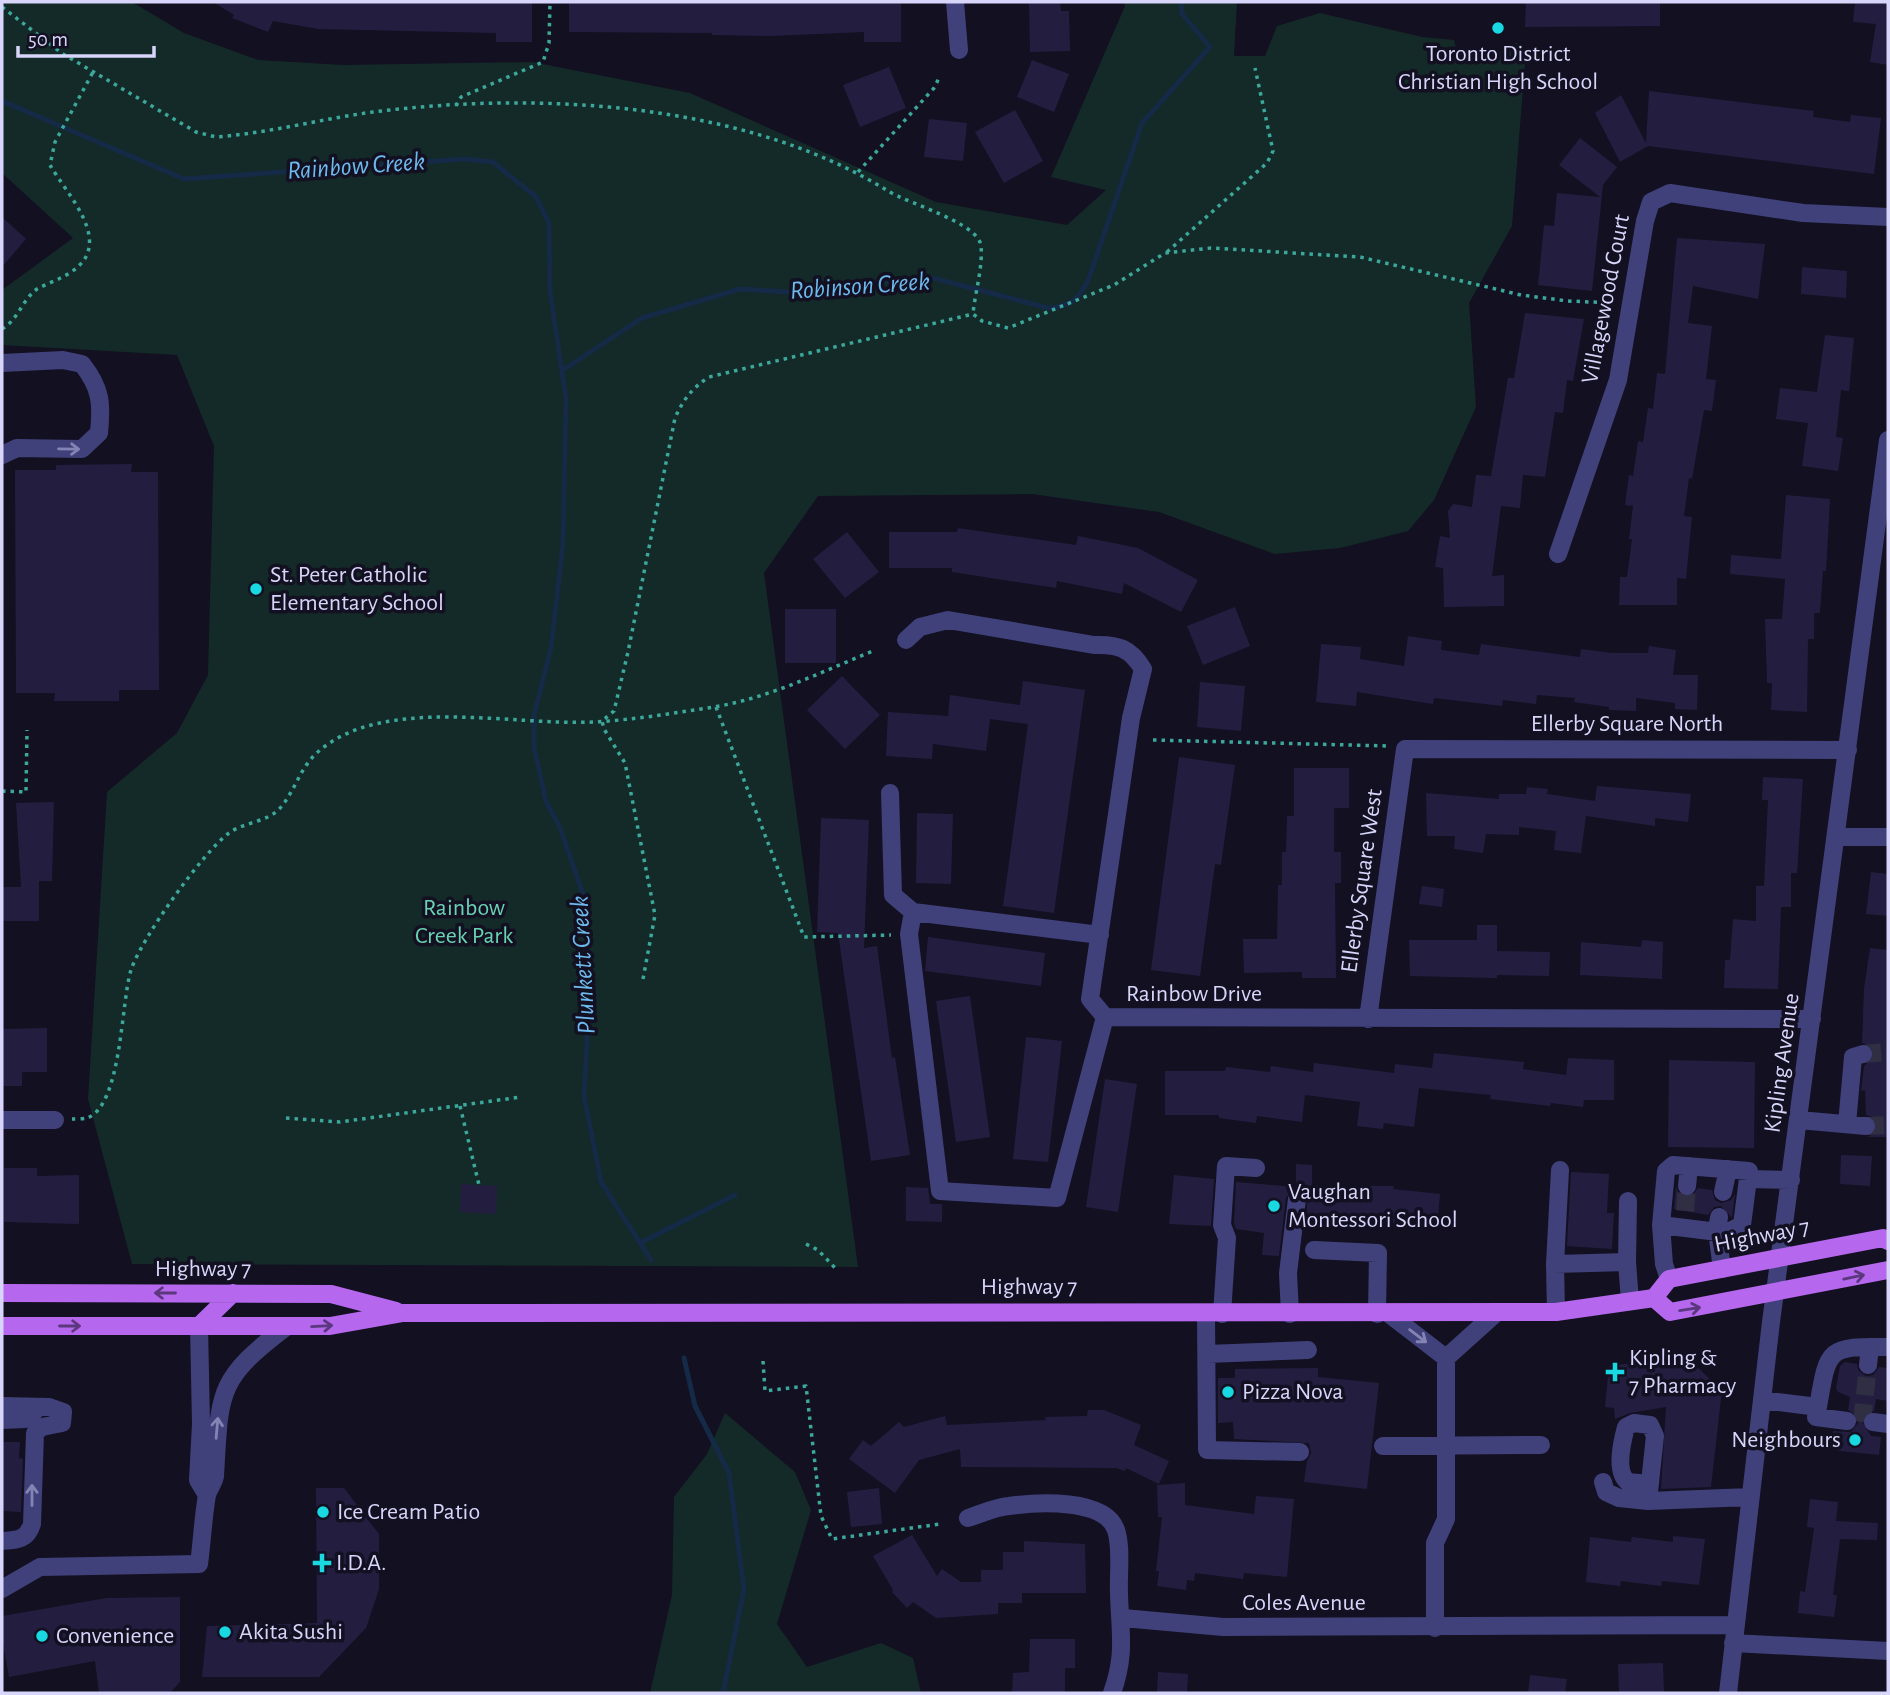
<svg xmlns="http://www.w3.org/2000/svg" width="1890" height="1695" font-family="'Alegreya Sans',sans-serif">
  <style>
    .green { fill: #142a28 }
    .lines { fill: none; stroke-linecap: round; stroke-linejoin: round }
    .stream { stroke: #152a46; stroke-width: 5 }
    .building { fill: #231e40 }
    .minor-tunnel { stroke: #302e42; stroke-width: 18; stroke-dasharray: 18 9; stroke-linecap: butt }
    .path { stroke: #3ca79b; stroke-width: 3.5; stroke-dasharray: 3.5 5; stroke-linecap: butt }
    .minor { stroke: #40417b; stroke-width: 18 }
    .major { stroke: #b568ee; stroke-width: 18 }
    .oneway { stroke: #8484b4 }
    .oneway2 { stroke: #5b387d }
    .poi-dot { fill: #19d8e2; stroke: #121021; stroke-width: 2.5 }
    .labels { text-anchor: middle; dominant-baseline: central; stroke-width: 7; stroke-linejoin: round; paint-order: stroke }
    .poi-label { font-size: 24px; fill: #d7d5fa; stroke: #121021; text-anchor: start }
    .street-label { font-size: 24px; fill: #d7d5fa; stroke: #121021 }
    .park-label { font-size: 24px; fill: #69d2b2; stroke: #121021 }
    .water-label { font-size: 26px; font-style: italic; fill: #6ebaef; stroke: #121021 }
  </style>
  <rect width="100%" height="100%" fill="#121021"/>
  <path class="green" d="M2,2h130l52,31 74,27 85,5 189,-3 158,31 246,109 131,23 39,-35 -55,-13 74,-171 -1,-4h113l-3,54h31l12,-30 43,-13 102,24 32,3 5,21 34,1 13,-19h16l3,20 -13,163 -43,77 7,104 -42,93 -26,31 -68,17 -65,6 -116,-42 -127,-18 -214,2 -54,77 94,694 -726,-3 -44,-165 19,-307 70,-59 31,-58 6,-229 -37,-91 -175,-10v-55l71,-52 -71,-65z
    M725,1413l70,59 16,38 -34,114 30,43 74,-24 32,15 8,35h-271l22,-98 2,-98 33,-43z"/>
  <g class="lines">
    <path class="stream" d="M2,101l182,78 281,-20 28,3 43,35 13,26 1,69 16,107 -3,145 -12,104 -17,67v32l12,55 13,23 24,69 6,115 -5,87 17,86 50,78
      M563,370l79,-52 98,-29 48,3 141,-15 119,31c22,-1 30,-9 40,-27l54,-158 68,-76 -28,-33 -1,-12
      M640,1243l95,-48
      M684,1358l11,48 34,67 15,116 -21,104"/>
  </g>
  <path class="building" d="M213,2h319v40h-36v-9l-178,-4 -45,-8 -5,11 -36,-14 2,-3z
    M569,2h332v40h-37v-10l-94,4 -58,-1v-2l-143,-1z
    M1029,2h31l1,9h8l1,40 -40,1z
    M1526,2h134v24l-135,1z
    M1855,2h33v63l-18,-3 6,-38 -23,-2z
    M1032,60l37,14 -15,38 -37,-15z
    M889,67l17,41 -46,19 -17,-42z
    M1649,91l165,20 -1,6 37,5 1,-7 30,3 -7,56 -226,-28 -28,16 -25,-49 26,-18 25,48z
    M1015,110l28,51 -39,22 -29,-51z
    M929,119l38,4 -4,38 -39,-4z
    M1580,138l37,29 -14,18 -11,106 -54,-6 6,-60 10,1 3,-33 43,4 -41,-32z
    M2,217l24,22 -24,28z
    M1677,238l88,6 -7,55 -65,-13 -5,37 24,3 -6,53 10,1 -4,31 -8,-1 -12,69 -3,-1 -5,38 8,1 -6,62 -9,-1v27h-58l1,-28h7l5,-38h-3l4,-33 -8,-1 4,-30 4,1 5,-35 5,1 5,-34 5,1 4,-36 8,1z
    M1802,267l45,4 -1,27 -45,-4z
    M1525,313l59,6 -11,62 -6,-1 -4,33 -8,-1 -10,65 -22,-2 -3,33 -19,-2 -9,70 12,-1v31l-60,1 -1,-39 -8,-1 5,-31 10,2 -2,-27 5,-7 19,3 4,-32 15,1 17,-98h6z
    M1825,335l29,3 -5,53 -8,-1 -5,47 7,1 -5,33 -36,-5 6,-43 -32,-4 4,-31 37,4z
    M132,464l-1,8h27l1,218h-40v11h-65l1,-8h-39l-1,-223h41v-5z
    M1786,495l44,4 -4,72h-3l-3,42h-6v26h-6l-1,73 -36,-2 1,-27h-5l-2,-64h17l3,-40 -55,-5 1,-19 50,4z
    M958,528l118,17 2,-9 60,12 60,32 -17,32 -57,-29 -2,11 -65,-13 -1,7 -104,-16v-4h-63v-36h68z
    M847,532l32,40 -34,26 -32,-39z
    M1235,607l15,39 -47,19 -16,-39z
    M785,609h51v54h-51z
    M1408,636l34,5 -1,9 38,5 2,-11 99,13 1,-8 31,4h36l1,-7 27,4 -3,25h25l-1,35 -22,-1v-6l-39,-5v13l-27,-1v-3l-35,-5 1,-4 -38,-3 -1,9 -33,-4 -1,6 -68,-8 -1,6 -76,-12 -1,14 -40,-4 5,-58 40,3 -1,12 44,7z
    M842,676l38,39 -35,34 -38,-39z
    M1023,681l62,9 -31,223 -51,-7 25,-182 -38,-5 -4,32 -53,-7 -1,15 -46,-3 2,-44 60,4 2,-21 70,10z
    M1200,682l45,4 -4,45 -44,-4z
    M1179,757l56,8 -14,100 -6,-1 -15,112 -49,-6z
    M1294,768h55v40h-15v44h7v31h-6l1,95h-34v-6l-58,1 -1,-34h34l1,-54h4v-33h4l1,-36h7z
    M1763,777l40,2 -6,94h-6v34h-10l-3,82 -54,-1 1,-28h5l3,-41 23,2v-35h8l4,-86h-6z
    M1597,786l94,8 -3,28 -33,-4v8l-69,-10 -5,37 -27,-3 2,-19 -37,-4v8l-33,-1 -3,19 -29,-4 1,-13h-28l-1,-43 73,6v-5h27l1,-7 21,2 -1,5 48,7z
    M54,802l-2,79h-13v40h-37v-34h19l-5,-84z
    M917,813l36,1 -2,70 -35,-1z
    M821,818l48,2 -5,128 13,-2 15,112 3,-1 15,98 -39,6 -33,-228 -21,-1z
    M1871,872l17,2v42l-22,-2z
    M1422,886l22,3 -2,18 -23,-3z
    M1477,925h20v26l53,1 -1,24 -52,-1v3l-87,-2 -1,-36h68z
    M928,937l117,16 -4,33 -116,-15z
    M1642,940l21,2 -1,37 -82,-4 1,-33 60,5z
    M1870,948l18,2v187h-21l8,-4 2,-7 -4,-9 -7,-2 -1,-25 -4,1 3,-25 10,-10 -3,-10 -9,-3 2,-54z
    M970,996l20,141 -34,5 -20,-141z
    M47,1028v44h-25v14h-20v-57z
    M1026,1037l36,4 -14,121 -35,-3z
    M1434,1053l90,9 -1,7 43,6 2,-17 46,2v40h-30l-1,7 -32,-4 -1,3 -60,-7 1,-4 -72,-7 -5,39 -30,-4 -1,6 -26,-3 3,-24 -55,-7 -3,27 -45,-6 -1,7 -37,-5v-3h-54v-44h60l1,-4 44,5 1,-6 42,6 1,-9 80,10 1,-9 37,4z
    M1669,1060l86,2 -1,86 -86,-1z
    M1105,1079l32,5 -19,128 -32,-5z
    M1841,1155l31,1 -2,30 -30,-2z
    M1296,1164l16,1v21h82l-1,3 47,5 -3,34 -46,-5 -1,4 -85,-1 3,-31 -5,-5 -10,-2 -7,10 -7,58 -17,-1 2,-22 -28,-4 -2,-6 2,-41 60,5z
    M4,1168h33v8l42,-1v49l-75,-2z
    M1571,1172l38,2 -2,39h7l-2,36 -45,-3z
    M1174,1175l40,4 -3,47 -42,-2z
    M461,1184l36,2 -1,28 -36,-2z
    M906,1187l22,1 2,16h12v18l-36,-1z
    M1676,1187l4,8 7,2 5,-1 6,-8 14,2 3,10 6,3 10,-3 4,-6 -3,24 -11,-12 -7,1 -6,8 -34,-6z
    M1685,1356l37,34 -11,97 -50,2 5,-82 -36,6 -15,6 -1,-11 -9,-1 4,-41z
    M1845,1362l12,2 1,6 8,6 7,-1 6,-8 9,1v33l-12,-2 -2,12 -10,4 -2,6 9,15 10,1 -2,18 -48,-5 2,-19 18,1 7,-9 -1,-7 -9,-6 2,-13 -12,-5 -2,-4 4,-22z
    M1318,1368v9l61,6 -12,106 -63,-7 3,-21 4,-8 -2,-10 -75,-4 -1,-17 -15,1v-45h17v-9z
    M1088,1410h16l37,15 -7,20 35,16 -10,23 -33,-16 -1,3 -9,-3 -155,-1 -1,-18 -41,11 -24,33 -46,-34 14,-19 8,6 28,-24 5,5 41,-11 2,9 99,-5 -1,-3 42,-1z
    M2,1442h18l-1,16 4,1 -2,53 -19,-1z
    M1185,1483v22l69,9 2,-18 38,3 -7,78 -43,-4 -1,6 -48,-6 -1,8 -7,-1 -1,10 -29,-4 2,-15h-3l6,-54h-4l-1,-32z
    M316,1488h28l35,46v55l-13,39 -47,49h-117l5,-51 110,-3z
    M879,1488l3,36 -31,3 -4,-35z
    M1810,1499l28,3 -2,19 42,2 -1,17 -37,-1 -7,56h4l-3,22 -36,-4 2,-22 5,1 9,-64 -7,-1z
    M912,1535l25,41 5,-7 19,13h20v-12h22v-18h21v-11l61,3 1,49h-64v10h-24v11l-62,4 -23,-16 -6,6 -15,-16 1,-2 -20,-34z
    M1673,1536l32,3 -6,46 -37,-4 -1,5 -40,-5 -1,5 -34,-4 4,-45 41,5 1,-5 41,5z
    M180,1597v85l-10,11h-71l-4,-32 -86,16 -7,-39v-22l105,-18z
    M1030,1639h45v29h-10v25h-53l1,-20 16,-1z
    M1663,1663l1,30h-45l-1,-29z
    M1158,1672l30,2 -1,19h-30z
    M1530,1675l37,4 -2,14h-37z"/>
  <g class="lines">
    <path class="minor-tunnel" d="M1863,1054l25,-2
      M1866,1126l22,-1
      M1685,1211l2,-25
      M1862,1422l6,-57"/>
    <path class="path" d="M2,7l61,47 133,78 20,5c53,-4 105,-18 157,-25 165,-21 372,-10 515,79 21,13 91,32 93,55 2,22 -6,46 -8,68
      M456,106l5,-9 82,-35 6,-19 1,-41
      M858,172l76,-84 6,-12
      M1167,252l100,-89 6,-12 -18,-83
      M2,329c16,-9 20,-29 35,-40 11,-6 24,-10 34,-17 45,-29 -4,-77 -21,-107l5,-23 38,-70
      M716,707l88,230 87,-2
      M1153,740l236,6
      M2,791l24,1 1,-62
      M643,979l12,-64 -30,-152 -21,-34 -2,-8 12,-10 14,-59 47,-234c8,-18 17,-30 34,-41l264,-63 9,7 26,7 106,-43 51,-32 46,-5 149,9 161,38 47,6 46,2
      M460,1106l19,79
      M286,1118l54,4 181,-25
      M72,1119c4,0 11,0 15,-1 35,-12 34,-117 44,-148 10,-31 72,-118 98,-137 15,-11 40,-11 52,-26 15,-18 19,-40 38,-56 65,-56 193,-25 274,-29 40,-2 81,-9 121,-15 55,-9 107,-35 159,-56
      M806,1244l12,6 20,21
      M763,1361l2,30 41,-5 15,130 11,23 108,-15"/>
    <path class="minor" d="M955,2l4,48
      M2,363l61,-3 19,4c19,24 20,39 17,69l-17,16 -65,-1 -15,7
      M1558,554l60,-174 27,-159 6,-19 19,-9 133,20 85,4
      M906,640l14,-13 28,-7 146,25c24,-1 36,3 49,24l-12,49 -41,281 15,18 707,2
      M890,793l3,102 20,17
      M1837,837h51
      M1100,935l-187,-23 -4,22 31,257 117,7 48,-181
      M1368,1019l37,-270 443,1
      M2,1120h53
      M1799,1120l67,6
      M1847,1124l6,-67 10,-3
      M1673,1165l76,6 -7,54 -16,8 -65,-8 5,-54z
      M1560,1170l-5,94 72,-2 1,-61
      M1748,1179l43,1
      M1687,1186l2,-20
      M1723,1192l5,-23
      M1719,1217l-2,14 5,38
      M1661,1225l3,39 5,15
      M1314,1250l64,3 -1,61
      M1627,1262l3,39
      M1555,1264l1,48
      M1206,1313l1,137 93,2
      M1222,1314l5,-76 -5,-13 4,-59 30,2
      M1290,1314l-2,-41 9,-74
      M1389,1314l57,44
      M199,1326l2,98 -3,56 9,15
      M1207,1354l101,-4
      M1868,1365l2,-18
      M1762,1400l56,7c10,-59 9,-61 70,-60
      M2,1406l47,1 14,5 -1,11 -20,4 -7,6 -3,91c-5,16 -15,16 -30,17
      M1818,1407l-2,10 31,4
      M2,1420l23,-1 10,-8
      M1873,1422l15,2
      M1383,1446l158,-1
      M1603,1482l3,10 13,6 29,3
      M1650,1484l-22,-2c-13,-10 -6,-40 -2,-55l8,-4 16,2 5,11 -7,65 102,-4
      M968,1518c13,-4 27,-11 41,-12 28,-4 96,-8 107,24 6,18 2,44 3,63 1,40 7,61 -7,100
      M2,1589l38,-22 159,-3c3,-22 4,-46 8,-69 2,-7 7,-12 8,-19 5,-84 1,-96 71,-149
      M1123,1618l100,9 512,-2
      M1435,1628v-85l11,-24v-161l50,-45
      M1733,1643l155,8
      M1728,1693l43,-371 117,-882"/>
    <path class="major" d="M2,1293l329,1 65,17
      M1654,1298l16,14 218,-42
      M2,1326h328l73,-13 1153,-1 98,-14 15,-19 214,-41 5,3
      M199,1326l34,-33"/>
  </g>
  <defs><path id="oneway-shaft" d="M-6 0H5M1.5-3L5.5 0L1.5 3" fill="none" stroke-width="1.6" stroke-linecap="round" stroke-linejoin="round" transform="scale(1.75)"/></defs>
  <g class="oneway">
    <use href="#oneway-shaft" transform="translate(69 449) rotate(1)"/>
    <use href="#oneway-shaft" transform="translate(1418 1336) rotate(37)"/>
    <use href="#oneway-shaft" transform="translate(217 1428) rotate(-85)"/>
    <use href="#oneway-shaft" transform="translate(32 1495) rotate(-90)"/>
  </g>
  <g class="oneway2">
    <use href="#oneway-shaft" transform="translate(1854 1277) rotate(-12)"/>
    <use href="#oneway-shaft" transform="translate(165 1293) rotate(-180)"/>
    <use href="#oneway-shaft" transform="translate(1690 1309) rotate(-9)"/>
    <use href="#oneway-shaft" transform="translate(70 1326)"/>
    <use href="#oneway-shaft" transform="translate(322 1326) rotate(-3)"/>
  </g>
  <g class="poi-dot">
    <circle cx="1498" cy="28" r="7"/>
    <circle cx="256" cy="589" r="7"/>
    <circle cx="1274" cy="1206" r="7"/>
    <path d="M1611.5 1361.5h7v7h7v7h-7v7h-7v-7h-7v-7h7z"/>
    <circle cx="1228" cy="1392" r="7"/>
    <circle cx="1855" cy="1440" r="7"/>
    <circle cx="323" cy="1512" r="7"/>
    <path d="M318.5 1552.5h7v7h7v7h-7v7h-7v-7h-7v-7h7z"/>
    <circle cx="225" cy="1632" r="7"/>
    <circle cx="42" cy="1636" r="7"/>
  </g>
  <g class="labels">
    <g class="poi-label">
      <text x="1498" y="54" text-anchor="middle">Toronto District<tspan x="1498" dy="28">Christian High School</tspan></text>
      <text x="270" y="575">St. Peter Catholic<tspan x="270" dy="28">Elementary School</tspan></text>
      <text x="1288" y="1192">Vaughan<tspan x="1288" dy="28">Montessori School</tspan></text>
      <text x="1629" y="1358">Kipling &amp;<tspan x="1629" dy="28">7 Pharmacy</tspan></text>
      <text x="1242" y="1392">Pizza Nova</text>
      <text x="1841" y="1440" text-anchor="end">Neighbours</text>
      <text x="337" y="1512">Ice Cream Patio</text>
      <text x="336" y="1563">I.D.A.</text>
      <text x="239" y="1632">Akita Sushi</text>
      <text x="56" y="1636">Convenience</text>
    </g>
    <g class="street-label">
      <text transform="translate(1606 299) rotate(-79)">Villagewood Court</text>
      <text x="1627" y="724">Ellerby Square North</text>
      <text transform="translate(1362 881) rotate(-82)">Ellerby Square West</text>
      <text x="1194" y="994">Rainbow Drive</text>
      <text transform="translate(1782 1063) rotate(-82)">Kipling Avenue</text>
      <text transform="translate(1762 1236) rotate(-11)">Highway 7</text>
      <text x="203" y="1269">Highway 7</text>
      <text x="1029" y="1287">Highway 7</text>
      <text x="1304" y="1603">Coles Avenue</text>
    </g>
    <g class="park-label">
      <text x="464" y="908">Rainbow<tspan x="464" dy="28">Creek Park</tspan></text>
    </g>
    <g class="water-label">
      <text transform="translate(356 166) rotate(-4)">Rainbow Creek</text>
      <text transform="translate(860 286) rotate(-4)">Robinson Creek</text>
      <text transform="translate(583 965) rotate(-93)">Plunkett Creek</text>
    </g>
  </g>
  <rect width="1890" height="1695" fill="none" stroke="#d7d5fa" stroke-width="7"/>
  <path d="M18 46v10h136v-10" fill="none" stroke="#d7d5fa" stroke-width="3.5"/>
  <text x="28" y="46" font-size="21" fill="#d7d5fa" stroke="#121021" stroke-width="5" paint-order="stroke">50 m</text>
</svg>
